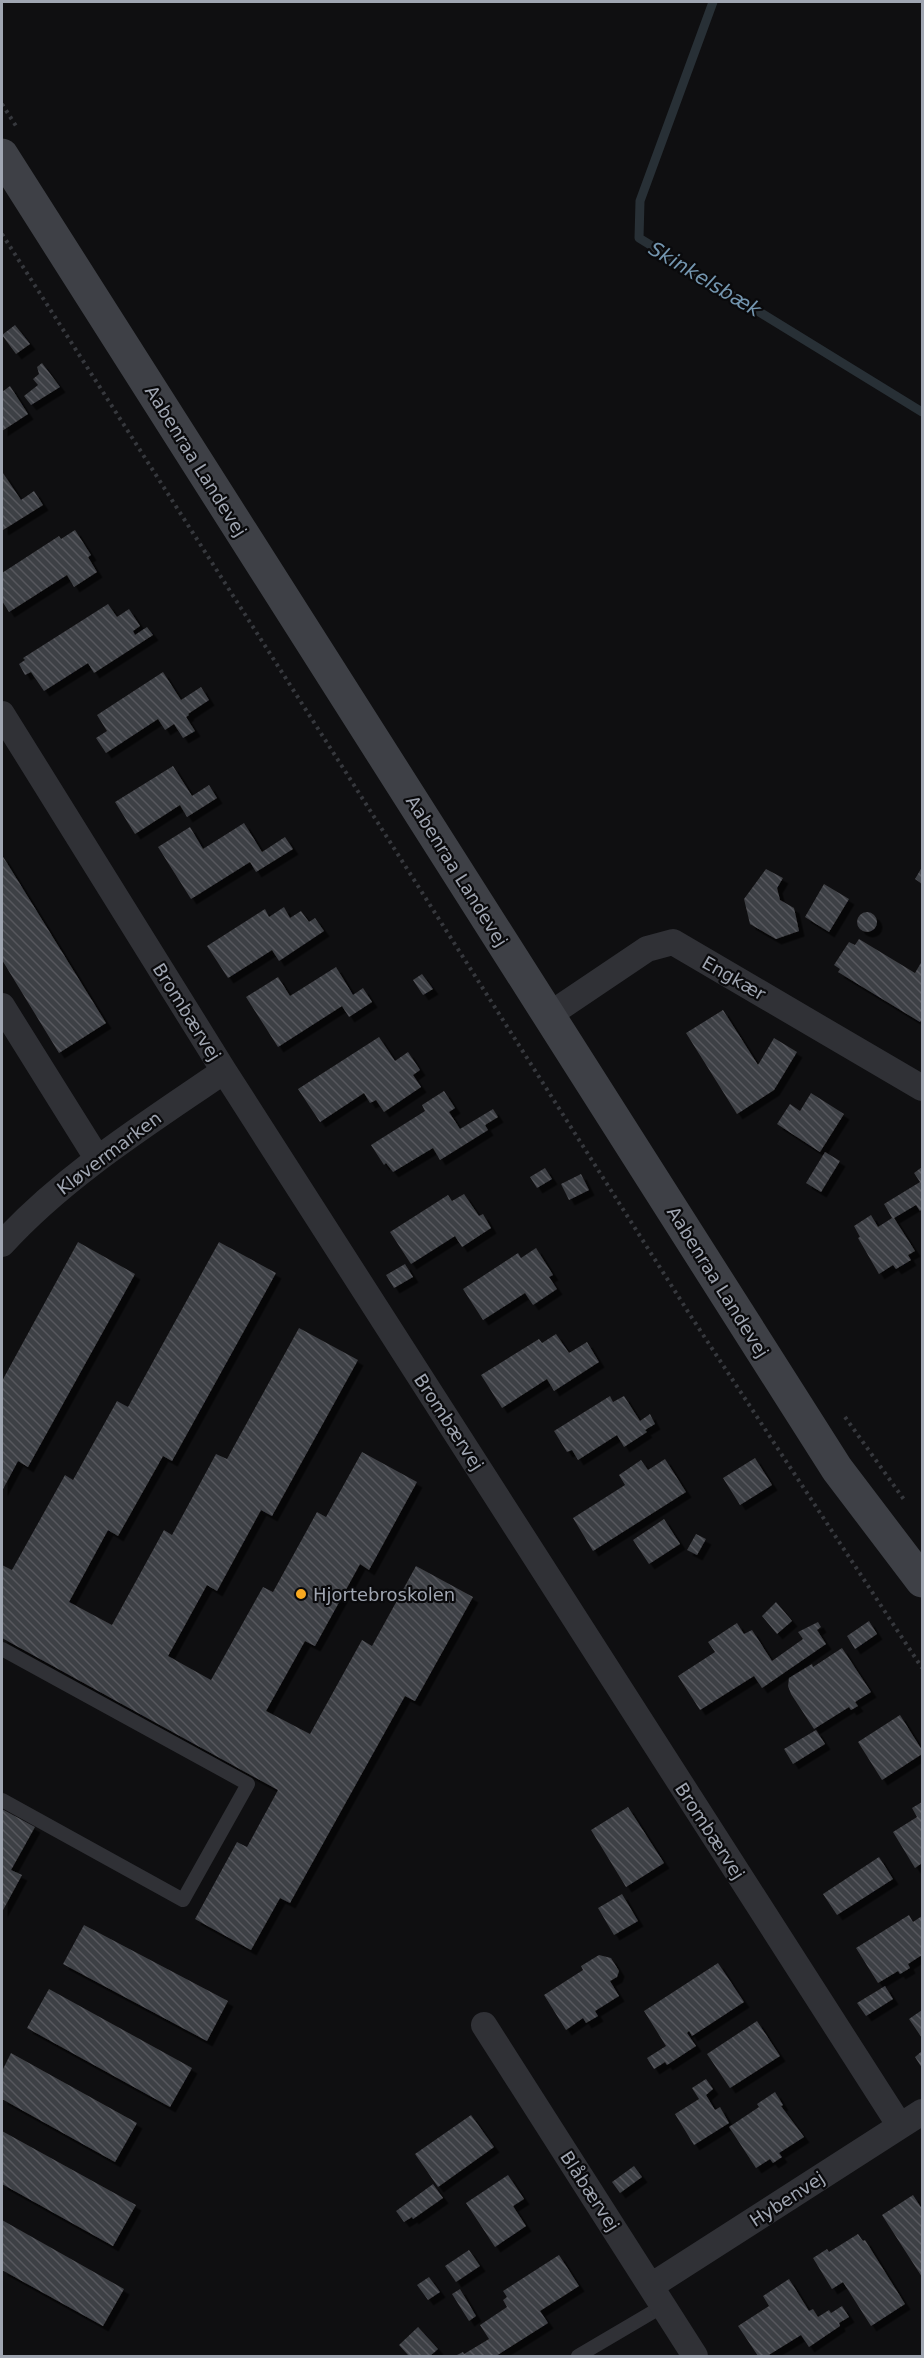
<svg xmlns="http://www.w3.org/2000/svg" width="924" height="2358" font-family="'DejaVu Sans',sans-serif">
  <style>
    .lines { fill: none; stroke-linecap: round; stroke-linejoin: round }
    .stream { stroke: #283036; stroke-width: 9 }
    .building { fill: url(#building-back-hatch); filter: url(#shadow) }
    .path { stroke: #36383d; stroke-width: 4; stroke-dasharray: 3 4.5; stroke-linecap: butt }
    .lane { stroke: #303136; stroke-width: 14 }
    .street { stroke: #303136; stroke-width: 26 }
    .secondary { stroke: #3e4046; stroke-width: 33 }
    .poi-dot { fill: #f8a920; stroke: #0a0a0c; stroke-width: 2 }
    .labels { text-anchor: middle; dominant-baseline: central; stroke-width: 4.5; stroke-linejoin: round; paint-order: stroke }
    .street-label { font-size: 18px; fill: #a0a6b2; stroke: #0a0a0c }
    .poi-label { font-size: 18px; fill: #a0a6b2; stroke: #0a0a0c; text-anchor: start }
    .water-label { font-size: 20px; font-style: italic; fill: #7496b0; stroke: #0a0a0c }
  </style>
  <defs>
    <pattern id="building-back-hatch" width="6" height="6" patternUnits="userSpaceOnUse" patternTransform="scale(1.5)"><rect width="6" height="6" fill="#3e3f44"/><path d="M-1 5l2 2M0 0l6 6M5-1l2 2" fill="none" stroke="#57585d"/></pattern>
    <filter id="shadow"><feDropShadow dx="5.5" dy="5.5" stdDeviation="0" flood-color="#0009"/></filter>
  </defs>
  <rect width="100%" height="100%" fill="#0f0f11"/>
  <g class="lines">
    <path class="stream" d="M713,2l-73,199 -1,37 283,174"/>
  </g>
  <path class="building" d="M15,325l15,19 -14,10 -14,-19z
    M42,363l18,24 -29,18 -7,-9 14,-11 -5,-6 6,-5 -2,-7z
    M10,386l18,28 -26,17v-39z
    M3,473l18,27 13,-9 9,14 -40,25 -1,-2v-54z
    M75,530l16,25 -3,2 9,15 -23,15 -7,-12 -58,37 -7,-11v-28l57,-37 2,3z
    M108,604l9,13 12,-8 11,17 -7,5 2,4 12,-8 6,8 -59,38 -6,-10 -44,28 -13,-19 -6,3 -6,-11 6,-4 -2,-2z
    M163,672l18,28 20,-13 8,13 -21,14 1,1 -3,2 9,14 -12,7 -9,-14 -9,6 -7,-11 -52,34 -10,-15 11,-7 -10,-16z
    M173,766l19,30 17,-11 8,13 -30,19 -7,-12 -45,29 -20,-32z
    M244,823l18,29 23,-15 8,12 -37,23 -6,-10 -59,37 -33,-52 32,-20 13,22z
    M2,855l104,168 -47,30 -57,-93z
    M922,867v17l-7,-5z
    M766,869l17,9 -6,10 3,12 14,8 5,23 -23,8 -26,-15 -6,-25z
    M824,884l25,15 -20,33 -24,-15z
    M284,907l6,11 11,-7 8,11 6,-4 9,13 -45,30 -7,-11 -44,28 -21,-32 58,-37 4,8z
    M857 922a10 10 0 1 1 20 0a10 10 0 1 1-20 0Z
    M859,939l56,34 7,-12v58l-2,3 -82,-50 2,-3 -6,-4 15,-23 6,3z
    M336,967l17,28 10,-7 9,14 -23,15 -7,-11 -64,41 -32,-50 32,-20 12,19z
    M422,974l11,15 -10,6 -10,-15z
    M723,1010l35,55 16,-27 23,14 -23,38 -37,24 -51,-81z
    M379,1037l16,24 13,-9 12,18 -7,5 8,12 -37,25 -8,-12 -6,3 -6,-10 -44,29 -22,-33z
    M444,1091l11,17 -6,4 11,17 33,-20 5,8 -13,8 3,5 -48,30 -7,-12 -40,24 -7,-9 -2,2 -13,-20 54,-34 -3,-6z
    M811,1093l33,21 -24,38 -43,-28 13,-20 10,7z
    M825,1152l15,9 -19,31 -15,-9z
    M922,1167v42l-2,2 -4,-6 -22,13 21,33 -7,4 3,5 -15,9 -3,-4 -14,9 -21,-36 2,-1 -6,-11 17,-11 7,12 14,-9 -8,-14 36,-22 -6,-9z
    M545,1168l7,11 -15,9 -7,-11z
    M581,1174l8,16 -20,10 -8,-16z
    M464,1194l15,22 4,-2 8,14 -29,19 -7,-11 -44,28 -21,-32 58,-37 4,6z
    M78,1242l57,32 -107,193 -10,-6 -16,30v-110z
    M219,1242l57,31 -104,188 -9,-5 -45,80 -10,-6 -39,72 43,23 52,-95 8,5 44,-81 11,5 72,-131 59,32 -86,156 -11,-6 -44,81 -10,-6 -39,71 43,24 52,-93 10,5 44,-80 9,5 36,-65 55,30 -48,88 -9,-6 -45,82 -10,-5 -39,70 44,23 52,-94 10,6 44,-80 57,31 -58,104 -10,-5 -115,207 -10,-5 -29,52 -56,-31 42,-77 10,5 31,-57 -276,-152v-73l10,5 53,-95 8,5 44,-79 11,6z
    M536,1248l17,27 -4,2 8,12 -24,16 -8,-12 -42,27 -20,-31 55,-36 3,5z
    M405,1264l8,13 -19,11 -8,-13z
    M556,1334l13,19 18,-11 12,20 -45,29 -7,-12 -45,29 -21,-33 58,-36 3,4z
    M610,1396l3,6 11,-6 16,25 10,-7 5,10 -10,6 2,2 -23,15 -7,-12 -39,25 -6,-10 -5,2 -13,-21z
    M755,1458l17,27 -32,20 -17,-27z
    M665,1459l21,33 -93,59 -20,-33 52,-33 -6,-10 22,-15 7,10z
    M664,1519l16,25 -31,20 -16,-24z
    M696,1534l10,5 -9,16 -10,-5z
    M776,1602l16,19 -15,13 -15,-18z
    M869,1621l8,13 -22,15 -8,-13z
    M818,1622l3,5 -4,3 9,14 -64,44 -8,-12 -54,34 -22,-34 37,-24 -7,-10 29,-19 7,11 8,-4 20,31 31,-22 -5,-7z
    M842,1648l29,44 -16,10 3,4 -7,4 -2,-3 -35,22 -23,-35 -3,-8 1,-8 23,-14 1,3z
    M900,1715l22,35v4l-40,26 -24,-38z
    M816,1730l9,14 -32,20 -9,-15z
    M922,1802v61l-7,5 -22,-36 24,-15 -5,-9z
    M628,1807l36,56 -38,24 -35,-57z
    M2,1809l33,18 -24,43 11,5 -20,37z
    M879,1857l14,22 -56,36 -14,-21z
    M622,1894l16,27 -24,14 -16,-27z
    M909,1915l4,7 9,-6v39l-14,9 2,4 -10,6 -2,-3 -20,12 -22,-35z
    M84,1925l144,76 -21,40 -144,-77z
    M599,1955l12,3 8,13 -2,6 -7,4 9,15 -24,15 3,5 -12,7 -3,-5 -17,12 -22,-35 39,-25 -2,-4z
    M718,1963l26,39 -52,34 -3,-5 -2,2 9,13 -29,19 -2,-3 -11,7 -7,-11 19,-12 -22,-35z
    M885,1986l8,13 -27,17 -9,-13z
    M49,1989l143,79 -22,39 -143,-79z
    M922,2010v28l-13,-19z
    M757,2021l23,35 -50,32 -23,-34z
    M922,2051v17l-7,-11z
    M11,2053l126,70 -22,39 -113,-63v-28z
    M706,2079l7,10 -7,6 9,15 5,-3 9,16 -35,22 -19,-31 24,-15 -7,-11z
    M775,2092l8,13 -2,1 23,31 -25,16 3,4 -9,6 -3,-4 -14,9 -27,-41 30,-20 -2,-3z
    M471,2115l23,32 -56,40 -23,-33z
    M2,2131l134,74 -23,41 -111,-62z
    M634,2166l8,11 -22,16 -8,-11z
    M508,2175l16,24 -11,7 13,20 -31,21 -29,-44z
    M433,2184l10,14 -30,21 -1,-2 -8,5 -8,-11z
    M913,2195l9,14v68l-40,-62z
    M2,2220l122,69 -21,37 -101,-56z
    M858,2234l5,7 2,-1 40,64 -34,22 -28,-44 -11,7 -19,-31 14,-9 2,3z
    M469,2250l11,16 -24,16 -11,-16z
    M559,2255l20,31 -39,25 8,12 -52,33h-41l8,-4 1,2 25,-15 -9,-14 27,-18 -4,-7 4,-3 -4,-6z
    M429,2277l11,15 -12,8 -11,-15z
    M789,2279l20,32 4,-2 5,8 11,-7 2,3 11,-7 7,11 -10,6 1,3 -31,21 -8,-12 -34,21h-9l-20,-30 31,-20 -6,-10z
    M460,2289l16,27 -7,5 -17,-27z
    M418,2327l20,22 -8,7h-21l-10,-11z"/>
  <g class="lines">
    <path class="path" d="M2,104l14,22
      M2,234l343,537 347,547 230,350
      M845,1417l60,84"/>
    <path class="lane" d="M2,1649l246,135 -65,116 -181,-100
      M578,2356l85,-50"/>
    <path class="street" d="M2,714l222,357 676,1055
      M2,1006l95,152
      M549,1015l98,-66 26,-7 249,146
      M2,1244c63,-69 145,-120 222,-173
      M484,2025l211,331
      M651,2286l271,-174"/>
    <path class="secondary" d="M2,155l835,1314 85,112"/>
  </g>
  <circle class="poi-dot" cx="301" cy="1594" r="6"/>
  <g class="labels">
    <g class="street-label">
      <text transform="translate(196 461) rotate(58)">Aabenraa Landevej</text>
      <text transform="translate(457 871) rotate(58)">Aabenraa Landevej</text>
      <text transform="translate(734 978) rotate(30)">Engkær</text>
      <text transform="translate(187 1012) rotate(58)">Brombærvej</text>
      <text transform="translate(109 1153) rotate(-37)">Kløvermarken</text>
      <text transform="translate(718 1282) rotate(58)">Aabenraa Landevej</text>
      <text transform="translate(449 1422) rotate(57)">Brombærvej</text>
      <text transform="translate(710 1831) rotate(57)">Brombærvej</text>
      <text transform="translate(590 2191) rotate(57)">Blåbærvej</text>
      <text transform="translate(787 2199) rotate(-33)">Hybenvej</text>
    </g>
    <g class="poi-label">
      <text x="313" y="1594">Hjortebroskolen</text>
    </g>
    <g class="water-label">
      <text transform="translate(705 279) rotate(31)">Skinkelsbæk</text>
    </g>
  </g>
  <rect width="924" height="2358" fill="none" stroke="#a0a6b2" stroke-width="6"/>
</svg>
